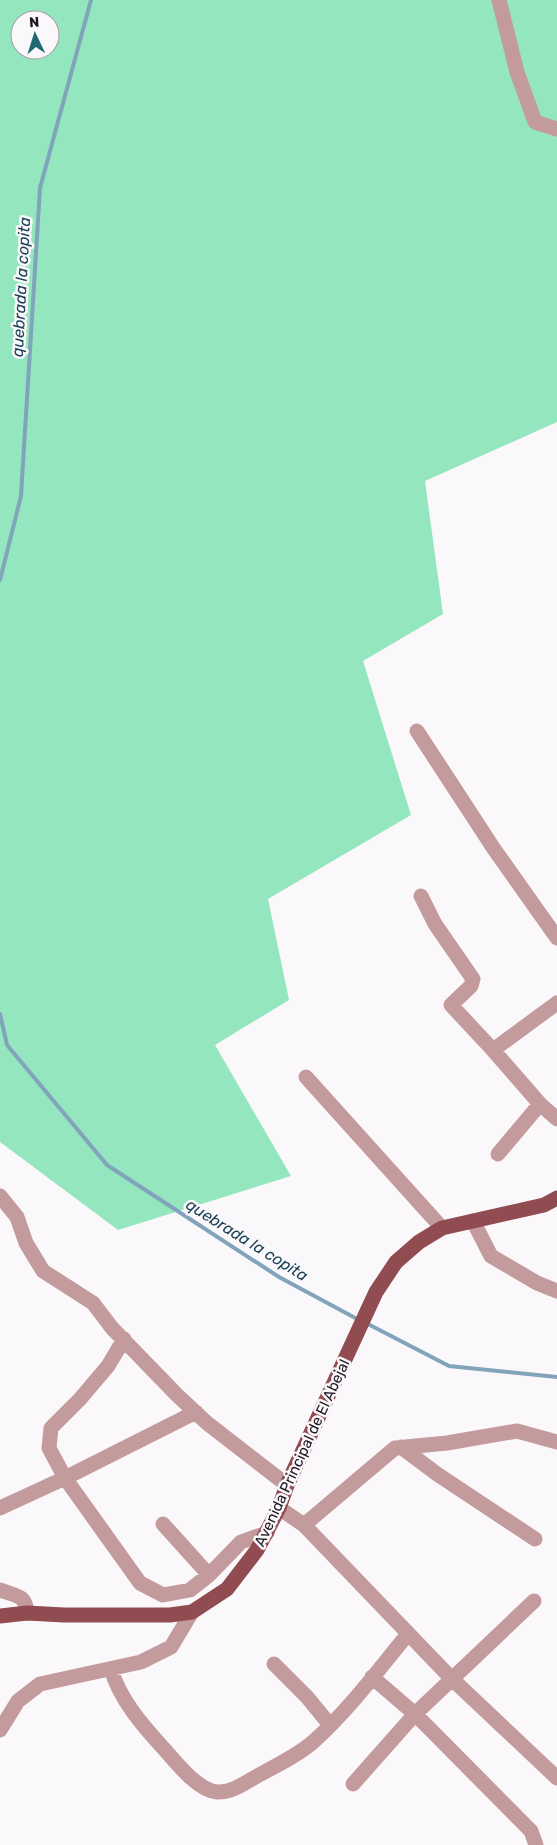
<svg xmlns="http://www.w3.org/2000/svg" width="557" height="1845" font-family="Rubik,sans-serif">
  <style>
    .green { fill: #93e6bd; fill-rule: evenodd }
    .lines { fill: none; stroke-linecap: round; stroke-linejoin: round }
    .stream { stroke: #82a4ba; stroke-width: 4 }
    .minor { stroke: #c49b9c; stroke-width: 15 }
    .major { stroke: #914c51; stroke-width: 15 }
    .labels { text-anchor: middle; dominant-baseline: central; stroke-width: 5; stroke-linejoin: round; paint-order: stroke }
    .street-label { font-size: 15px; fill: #1d181f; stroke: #fbf8fc }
    .water-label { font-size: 16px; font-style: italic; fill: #173f52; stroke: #fbf8fc }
  </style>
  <rect width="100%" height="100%" fill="#fbf8fc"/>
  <path class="green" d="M0,0h557v422l-132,59 18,133 -80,47 48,154 -143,84 21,101 -74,45 76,131 -173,54 -118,-88zM20,20h30v30h-30z"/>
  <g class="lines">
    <path class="stream" d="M0,580l21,-84 19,-308 51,-188
      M0,1014l7,31 100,120 172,112 80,43
      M366,1323l83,43 108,11"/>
    <path class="minor" d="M499,0l18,72 18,50 22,7
      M417,731l77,118 63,89
      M421,896l14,28 38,55 -2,7 -20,19 42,45
      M557,1003l-64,47 47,54 17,15
      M306,1077l136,151
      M498,1154l42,-50
      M0,1196l17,21 9,26 17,28 50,32 19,25 65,67 30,28 80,62
      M473,1221l18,35 46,27 20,8
      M124,1339l-16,27 -28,33 -29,29 -2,20 16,30 75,105 23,12 27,-5 19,-15 32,-33 26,-9
      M401,1447l36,27 98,65
      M0,1508l65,-30 131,-66
      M279,1508l25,17 147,153 106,100
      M163,1524l46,51
      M304,1525l91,-77 52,-5 70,-12 40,11
      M0,1590c15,6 26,4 27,23
      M274,1664l33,33 23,28
      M111,1669c9,31 32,57 54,81 12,14 33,40 52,42 15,1 29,-10 42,-17 18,-10 38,-19 54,-33 36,-32 65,-72 95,-108
      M372,1677l43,37 116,117 5,14
      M0,1730l18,-29 22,-17 101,-22 30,-15 21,-35
      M353,1784l62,-70 119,-113"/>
    <path class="major" d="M0,1616l27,-3 37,2h106l22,-3 35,-23 30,-39 22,-42 8,-23 89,-193 20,-30 23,-20 23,-14 102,-23 13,-7"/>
  </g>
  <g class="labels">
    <g class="street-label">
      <text transform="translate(302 1453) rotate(-65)">Avenida Principal de El Abejal</text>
    </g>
    <g class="water-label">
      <text transform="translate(21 287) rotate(-87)">quebrada la copita</text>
      <text transform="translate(247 1240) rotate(32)">quebrada la copita</text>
    </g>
  </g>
  <g transform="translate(35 35) rotate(356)"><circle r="24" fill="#fbf8fc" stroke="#a29ea4"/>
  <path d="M0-4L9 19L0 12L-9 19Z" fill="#1e6972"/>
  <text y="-8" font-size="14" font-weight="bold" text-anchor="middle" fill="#1d181f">N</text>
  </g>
</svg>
